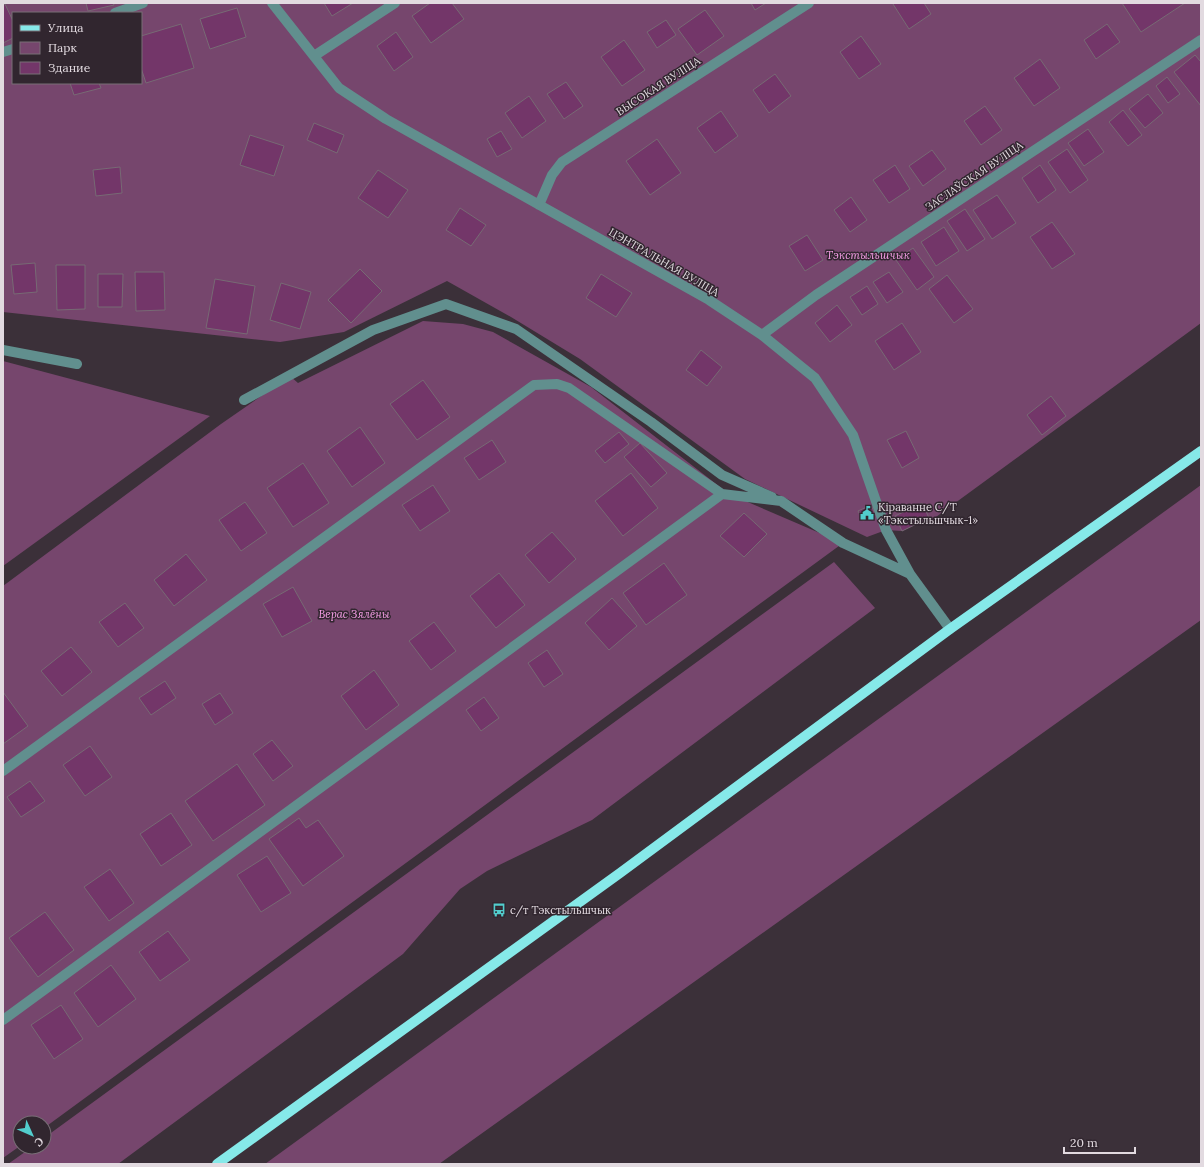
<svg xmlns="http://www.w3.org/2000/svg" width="1204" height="1167" font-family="Lora,serif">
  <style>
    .green { fill: #76466d; fill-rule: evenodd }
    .building { fill: #733669; stroke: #776a74 }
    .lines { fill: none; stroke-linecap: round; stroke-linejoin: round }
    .minor { stroke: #618f8e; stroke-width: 10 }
    .major { stroke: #86e9e9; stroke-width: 10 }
    .labels { text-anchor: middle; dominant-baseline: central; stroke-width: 3; stroke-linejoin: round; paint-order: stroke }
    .street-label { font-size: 11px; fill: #e2dae0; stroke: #31262f }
    .park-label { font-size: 11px; font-style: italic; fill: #fba1eb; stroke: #31262f }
    .poi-label { font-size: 11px; fill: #e2dae0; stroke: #31262f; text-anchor: start }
  </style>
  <rect width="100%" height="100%" fill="#3b3039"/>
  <path class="green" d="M3,3h1198v320l-276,202 -4,-4 -19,10 -16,-1 -19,7 -122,-58 -165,-120 -69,-42 -64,-36 -103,51 -64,10 -277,-30zM13,13h128v70h-128z
    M423,321l40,3 30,8 98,55 138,107 114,49 -799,585v-5h-24v23l-17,12v-572l218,-162 69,-48 8,7z
    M3,361l207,55 -207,150z
    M1201,485v135l-762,544h-174z
    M834,562l41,46 -283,212 -105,51 -27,18 -57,65 -285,210h-110l24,-17h12v-9z"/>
  <path class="building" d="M86,3h27l1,2 -26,6z
    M324,3h29l-21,13z
    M430,3h22l12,16 -33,24 -19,-27z
    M751,3h15l-11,7z
    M894,3h30l7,11 -22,15 -16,-25z
    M1122,3h63l-44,29z
    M5,4l8,17v17l-10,5v-38z
    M237,8l9,29 -36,12 -10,-30z
    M705,10l19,26 -27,19 -19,-26z
    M666,20l10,15 -19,13 -10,-16z
    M181,24l13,44 -48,15 -5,-15v-32z
    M1107,24l13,18 -24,17 -12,-19z
    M396,32l17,25 -19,14 -17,-25z
    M861,36l20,28 -22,15 -19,-27z
    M624,40l21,30 -23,16 -21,-29z
    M1195,55l6,7v44l-27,-34z
    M1040,59l20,29 -26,18 -20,-28z
    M775,74l16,22 -22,17 -16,-23z
    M1167,77l13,17 -12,9 -12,-17z
    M566,82l17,24 -19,13 -17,-25z
    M70,83h29l2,5 -27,7z
    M1148,94l15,19 -18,15 -16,-19z
    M529,96l17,25 -24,17 -17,-25z
    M985,106l17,24 -21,15 -17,-24z
    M1123,110l19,25 -14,11 -19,-24z
    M721,111l17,25 -23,17 -18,-25z
    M314,123l30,12 -7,18 -30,-13z
    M1088,129l16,23 -20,14 -16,-23z
    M501,131l11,18 -15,8 -10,-18z
    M250,135l34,11 -10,30 -34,-11z
    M657,139l24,34 -31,22 -24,-34z
    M1067,149l21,31 -18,13 -22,-31z
    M932,150l14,19 -23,17 -14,-20z
    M895,165l15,24 -21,14 -16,-23z
    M1040,165l16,25 -18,13 -16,-25z
    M120,167l2,26 -26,3 -3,-26z
    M378,170l30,20 -20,28 -30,-20z
    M997,195l19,28 -24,16 -19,-29z
    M851,197l16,23 -17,12 -16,-22z
    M460,208l26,17 -15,21 -25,-16z
    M965,209l20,30 -18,12 -20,-30z
    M1052,222l23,32 -23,15 -22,-32z
    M944,227l15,24 -23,15 -15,-24z
    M807,235l16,25 -18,11 -16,-25z
    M913,248l21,29 -17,13 -21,-30z
    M35,263l2,29 -23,2 -3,-29z
    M56,265h29v44l-28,1z
    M360,269l22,22 -31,32 -23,-23z
    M135,272h29l1,38 -29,1z
    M889,272l14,20 -16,11 -14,-21z
    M98,274h25l-1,33h-24z
    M601,274l31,19 -16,24 -30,-19z
    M947,275l26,34 -19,14 -25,-34z
    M215,279l40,7 -8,48 -41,-6z
    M281,283l30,9 -11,37 -30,-9z
    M867,286l11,18 -16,11 -12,-18z
    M837,305l15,20 -22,17 -15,-19z
    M902,323l19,29 -27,18 -19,-29z
    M701,350l21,17 -15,19 -21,-16z
    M423,380l27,37 -33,23 -27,-36z
    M1051,396l15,20 -24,19 -15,-20z
    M360,427l25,36 -33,24 -25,-36z
    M906,431l13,27 -17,10 -15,-28z
    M619,432l10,12 -24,19 -10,-12z
    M492,440l14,22 -27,18 -15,-22z
    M640,443l27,30 -16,14 -27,-30z
    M303,463l26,40 -36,24 -26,-39z
    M631,473l27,35 -35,28 -28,-35z
    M433,485l17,26 -30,20 -18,-26z
    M245,502l22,31 -26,18 -22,-31z
    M922,503l7,15 -27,13 -7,-15z
    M871,505l4,9 -12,7 -5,-10z
    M744,513l23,21 -23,23 -24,-21z
    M552,532l24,27 -27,24 -24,-28z
    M186,554l21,26 -33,26 -20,-26z
    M664,563l23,32 -41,30 -23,-32z
    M499,573l26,32 -29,23 -26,-32z
    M293,587l19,34 -30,16 -19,-33z
    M612,598l25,28 -28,24 -24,-27z
    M125,603l19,25 -26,19 -19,-25z
    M434,622l22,29 -25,19 -22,-29z
    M71,647l21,25 -30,24 -21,-25z
    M547,650l16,24 -19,13 -16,-24z
    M374,670l25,35 -33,25 -25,-34z
    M165,681l11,17 -25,17 -12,-17z
    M3,692l25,34 -25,18z
    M220,693l13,20 -18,12 -13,-21z
    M484,697l15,21 -18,13 -15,-21z
    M272,740l21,26 -20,15 -20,-27z
    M90,746l22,31 -27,19 -22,-31z
    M237,764l28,41 -52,36 -28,-40z
    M30,781l15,20 -24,16 -14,-20z
    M171,813l21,32 -31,21 -21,-32z
    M299,818l7,10 12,-8 26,36 -41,30 -34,-47z
    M267,856l24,37 -30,19 -24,-37z
    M110,869l24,34 -25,18 -25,-34z
    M45,912l29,38 -36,27 -29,-39z
    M168,931l22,29 -30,21 -21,-29z
    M111,965l25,34 -38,28 -24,-34z
    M61,1005l22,34 -29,20 -23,-34z"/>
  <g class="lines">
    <path class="minor" d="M272,3l67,85 47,31 323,181 53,35 53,43 38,57 33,95 24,44 40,55
      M115,13l28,-10
      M3,52l10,-3
      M314,56l81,-53
      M539,205l13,-30 10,-13 247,-159
      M762,335l54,-40 385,-255
      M3,350l74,14
      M244,400l129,-70 73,-26 70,25 135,93 71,53 50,22
      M3,771l531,-386 23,-1 12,4 153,106 59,7 62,42 67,31
      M3,1020l719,-526"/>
    <path class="major" d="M217,1164l403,-291 330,-244 251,-178"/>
  </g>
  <defs>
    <g id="civic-bare" transform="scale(1.08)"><path d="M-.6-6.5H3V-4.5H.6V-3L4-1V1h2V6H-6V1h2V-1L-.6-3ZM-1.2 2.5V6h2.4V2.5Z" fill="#52cdcd" stroke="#31262f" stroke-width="2.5" paint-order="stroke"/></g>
    <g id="bus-bare" transform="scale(1.08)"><path d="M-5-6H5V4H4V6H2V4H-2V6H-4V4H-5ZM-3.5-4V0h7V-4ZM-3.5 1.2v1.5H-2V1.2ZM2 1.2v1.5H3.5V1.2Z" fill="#52cdcd" stroke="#31262f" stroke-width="2.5" paint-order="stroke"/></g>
  </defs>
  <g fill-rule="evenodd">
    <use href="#civic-bare" x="867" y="513"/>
    <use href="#bus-bare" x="499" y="910"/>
  </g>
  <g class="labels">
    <g class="street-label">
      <text transform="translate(658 86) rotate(-33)">ВЫСОКАЯ ВУЛІЦА</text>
      <text transform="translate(974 176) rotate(-34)">ЗАСЛАЎСКАЯ ВУЛІЦА</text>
      <text transform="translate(664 262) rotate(30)">ЦЭНТРАЛЬНАЯ ВУЛІЦА</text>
    </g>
    <g class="park-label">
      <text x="868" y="255">Тэкстыльшчык</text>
      <text x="354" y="614">Верас Зялёны</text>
    </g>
    <g class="poi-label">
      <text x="878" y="507">Кіраванне С/Т<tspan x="878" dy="13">«Тэкстыльшчык-1»</tspan></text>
      <text x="510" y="910">с/т Тэкстыльшчык</text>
    </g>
  </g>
  <rect width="1204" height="1167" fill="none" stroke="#e2dae0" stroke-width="8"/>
  <rect x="12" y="12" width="130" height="72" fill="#31262f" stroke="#786e76"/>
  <rect x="20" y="25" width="20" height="6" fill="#86e9e9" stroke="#786e76"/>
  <text x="48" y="32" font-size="12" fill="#e2dae0">Улица</text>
  <rect x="20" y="42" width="20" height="12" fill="#76466d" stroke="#786e76"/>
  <text x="48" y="52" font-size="12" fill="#e2dae0">Парк</text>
  <rect x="20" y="62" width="20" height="12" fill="#733669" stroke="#786e76"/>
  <text x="48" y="72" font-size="12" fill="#e2dae0">Здание</text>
  <g transform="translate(32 1135) rotate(135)"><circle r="19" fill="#31262f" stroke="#786e76"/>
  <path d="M0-3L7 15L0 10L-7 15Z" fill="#52cdcd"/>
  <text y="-6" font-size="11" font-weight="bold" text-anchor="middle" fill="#e2dae0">С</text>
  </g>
  <path d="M1064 1147v6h71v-6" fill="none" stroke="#e2dae0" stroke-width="2"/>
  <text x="1070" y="1147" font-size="12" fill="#e2dae0" stroke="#31262f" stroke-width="3" paint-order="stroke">20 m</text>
</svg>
